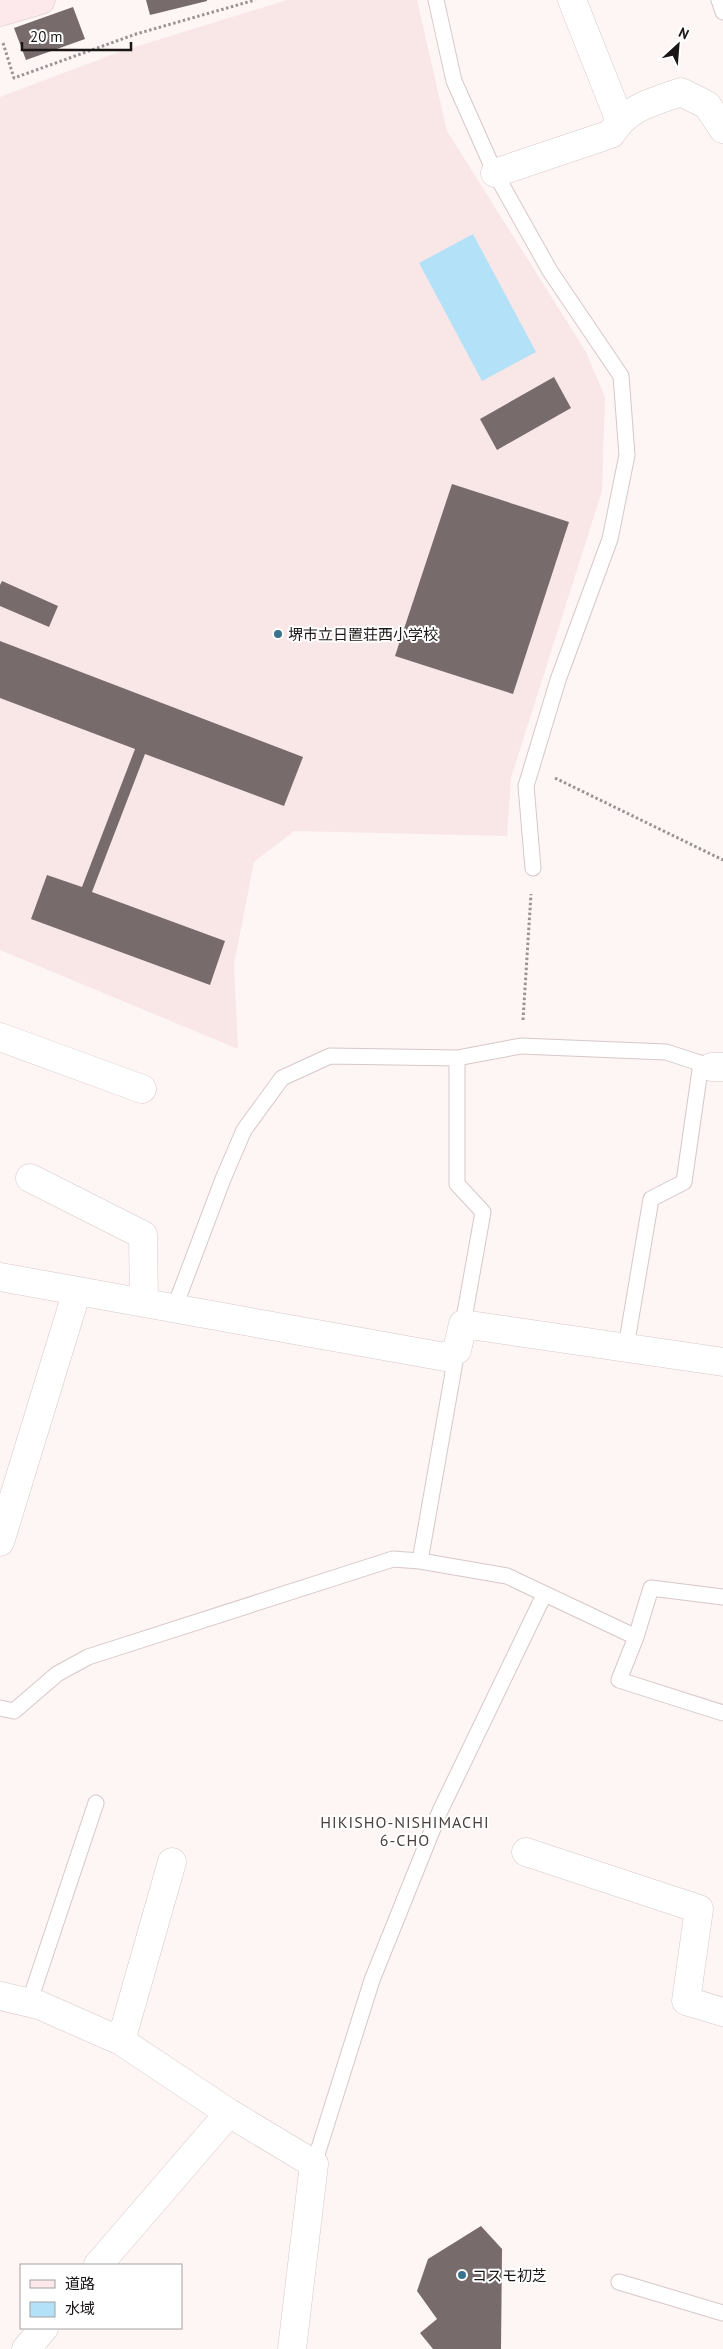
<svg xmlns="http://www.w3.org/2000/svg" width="723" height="2349" font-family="'PT Sans','Noto Sans JP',sans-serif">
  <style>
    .built { fill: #f9e7e8 }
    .water { fill: #b3e1f7 }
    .building { fill: #786b6c }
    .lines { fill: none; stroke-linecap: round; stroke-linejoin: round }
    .lane-casing { stroke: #d7c8c9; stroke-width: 17 }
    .street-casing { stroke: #d7c8c9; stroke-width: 29 }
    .secondary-casing { stroke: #d7c8c9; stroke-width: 29 }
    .path { stroke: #9a9393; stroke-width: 3; stroke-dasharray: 2.5 2.5; stroke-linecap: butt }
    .lane { stroke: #fff; stroke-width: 15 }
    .street { stroke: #fff; stroke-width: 28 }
    .secondary { stroke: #fde9eb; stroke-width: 28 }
    .poi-dot { fill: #39738c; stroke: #fff; stroke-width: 2 }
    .labels { text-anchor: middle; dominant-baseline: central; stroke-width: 4; stroke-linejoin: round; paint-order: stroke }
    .poi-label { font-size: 15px; fill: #1b1616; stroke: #fff; text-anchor: start }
    .neighbourhood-label { font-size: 16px; letter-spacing: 1px; fill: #4b4040; stroke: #fff }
  </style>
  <rect width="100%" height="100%" fill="#fef5f5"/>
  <path class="built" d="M287,0h130l30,131 139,221 19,45 -3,94 -91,287 -4,58 -213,-5 -40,31 -20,102 4,85 -238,-99v-853l122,-46z"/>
  <path class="water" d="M473,234l63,118 -54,29 -63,-118z"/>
  <path class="building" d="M146,0h61v1l-57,14z
    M73,7l12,32 -59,21 -12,-32z
    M554,377l17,31 -74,42 -17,-31z
    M452,484l117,38 -56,172 -118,-38z
    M2,581l56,25 -9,21 -49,-21v-21z
    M0,641l303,116 -19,49 -139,-52 -53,138 133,49 -15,44 -179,-66 16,-44 35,12 53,-138 -135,-51z
    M481,2226l21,23 -1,100h-68l-13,-16 17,-14 -20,-28 11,-32z"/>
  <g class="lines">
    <g class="lane-casing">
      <path id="lane" d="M436,0l18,81 41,92 55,98 71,105 6,79 -17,84 -52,141 -32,106 7,82
        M719,0l4,12
        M457,1058v126l26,28 -20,112
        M174,1309l49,-130 21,-49 38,-52 48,-22 127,2 64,-12 145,6 46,15
        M626,1347l25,-148 33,-17 17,-119
        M457,1350l-37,211 87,15 129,61 15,-49 72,9
        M636,1637l-17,43 104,33
        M0,1708l14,3 43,-37 31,-17 305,-98 27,2
        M29,2003l67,-200
        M314,2164l58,-184 68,-169 104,-216
        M619,2282l104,31"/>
    </g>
    <g class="street-casing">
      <path id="street" d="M572,0l48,121
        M495,173l116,-39c17,-27 41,-32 70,-42l26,13 16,24
        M0,1037l142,52
        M712,1067h11
        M30,1178l113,57 1,68
        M0,1277l445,80 12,-7 6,-26 260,38
        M0,1542l77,-251
        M526,1852l173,57 -13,92 37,11
        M0,1996l39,9 82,36 108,72 85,51 -22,185
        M121,2041l51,-179
        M98,2265l131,-152
        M26,2349l18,-21"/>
    </g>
    <g class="secondary-casing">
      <path id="secondary" d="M0,12l41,-12"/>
    </g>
    <path class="path" d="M3,43l11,35 122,-44 119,-34
      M555,778l168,82
      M523,1020l8,-126"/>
    <use href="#lane" class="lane"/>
    <use href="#street" class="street"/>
    <use href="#secondary" class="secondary"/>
  </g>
  <g class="poi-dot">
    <circle cx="278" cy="634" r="5"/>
    <circle cx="462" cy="2275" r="5"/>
  </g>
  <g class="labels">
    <g class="poi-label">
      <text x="288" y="634">堺市立日置荘西小学校</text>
      <text x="472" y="2275">コスモ初芝</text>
    </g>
    <g class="neighbourhood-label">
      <text x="405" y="1822">HIKISHO-NISHIMACHI<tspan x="405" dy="18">6-CHO</tspan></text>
    </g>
  </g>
  <rect x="20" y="2264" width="162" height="65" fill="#ffffff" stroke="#a4a2a2"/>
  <rect x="30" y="2280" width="25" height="8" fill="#fde9eb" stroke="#a4a2a2"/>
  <text x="65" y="2289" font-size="15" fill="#1b1616">道路</text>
  <rect x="30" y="2302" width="25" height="15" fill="#b3e1f7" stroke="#a4a2a2"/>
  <text x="65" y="2314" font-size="15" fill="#1b1616">水域</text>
  <g transform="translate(678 45) rotate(26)" stroke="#ffffff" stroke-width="4" paint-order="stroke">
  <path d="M0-4L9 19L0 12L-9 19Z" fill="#1b1616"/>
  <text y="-8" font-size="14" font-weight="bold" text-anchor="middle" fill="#1b1616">N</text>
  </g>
  <path d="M22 42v8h109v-8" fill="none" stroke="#1b1616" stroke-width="2.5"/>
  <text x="30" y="42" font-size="15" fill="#1b1616" stroke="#ffffff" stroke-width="4" paint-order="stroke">20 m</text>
</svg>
